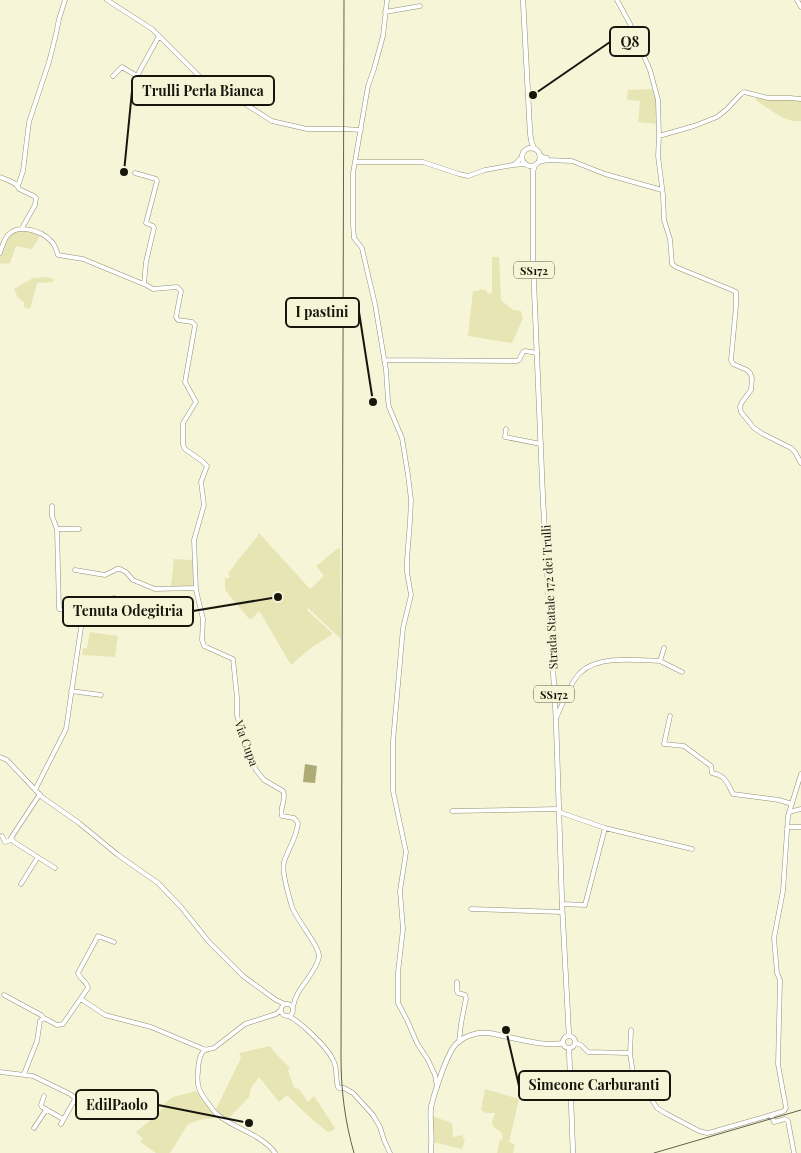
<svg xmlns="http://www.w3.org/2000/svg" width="801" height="1153" font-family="'Playfair Display',serif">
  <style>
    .green { fill: #e8e5b4 }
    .water { fill: #aeab77 }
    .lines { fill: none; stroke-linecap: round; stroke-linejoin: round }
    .minor-casing { stroke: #919075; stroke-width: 5 }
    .major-casing { stroke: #919075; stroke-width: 5.5 }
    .minor { stroke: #fff; stroke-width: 4 }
    .major { stroke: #fff; stroke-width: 4.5 }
    .rail { stroke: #626151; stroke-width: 1 }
    .labels { text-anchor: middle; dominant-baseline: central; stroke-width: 5; stroke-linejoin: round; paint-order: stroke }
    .shield { fill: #f6f5d8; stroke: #5a5949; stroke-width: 1 }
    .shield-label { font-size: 11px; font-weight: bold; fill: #17160c }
    .street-label { font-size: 12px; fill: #17160c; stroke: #f6f5d8 }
    .leader { fill: none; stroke: #17160c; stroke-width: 2 }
    .callout-dot { fill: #17160c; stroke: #f6f5d8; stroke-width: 2 }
    .callout { fill: #f6f5d8; stroke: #17160c; stroke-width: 2 }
    .callout-label { font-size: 14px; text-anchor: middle; font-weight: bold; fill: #17160c }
  </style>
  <rect width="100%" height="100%" fill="#f6f5d8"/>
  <path class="green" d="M653,89l3,11 1,24 -19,-2 2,-21 -13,-1 1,-10z
    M757,96l44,5v20c-14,3 -33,-13 -45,-21z
    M24,230l16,6 -8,13 -16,-3 -6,17 -7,1 -3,-1v-7l10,-22z
    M492,257h7l2,43 12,10 8,1 2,7 -11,25 -44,-7 5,-45h5l2,-2 6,1 2,4 4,-1z
    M47,277l6,2v3l-16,1 -7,26 -6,-2v-5l-6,-4 -4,-9 19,-11z
    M259,533l51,56 14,-13 -8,-10 21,-17 3,-1 1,91 -33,-31 -1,2 26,24 -21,13 -21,18 -31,-53h-2l-6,7h-3l-24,-29v-13l2,2 3,-2 -2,-3 10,-14 19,-23z
    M174,559l18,1 2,27 -23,-1z
    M90,632l28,4 -3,21 -33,-2 1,-7h4z
    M270,1046l6,8 14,14 -2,2 6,18 5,1 9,13 6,-6 21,32 -1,2 -6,2c-15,-11 -28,-24 -41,-37l-8,7 -20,-25 -8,11 -2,9 -21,22 -13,-8 26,-53 -2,-5z
    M485,1089l34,10 -10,43 6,3 -2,8h-16l3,-14 2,1c3,-13 -10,-8 -10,-18 1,-3 2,-6 3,-9h-9l-5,-3z
    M196,1091l20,24 -1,3 -16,2 -11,4 -18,29h-14l-16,-11 3,-3 -7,-7 22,-18 8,-12 7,-5z
    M432,1116l20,7 1,14 10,-2v4h2l-3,10 -29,-7z"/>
  <path class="water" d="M305,764l12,2 -2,17 -12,-1z"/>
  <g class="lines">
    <g class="minor-casing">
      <path id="minor" d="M107,0l45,29 57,57 30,14 33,21 35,8h37l17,1
        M387,0l-4,36 -9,33 -6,17 -15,87v51l1,14 8,10 1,5 12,51 11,66 2,30 1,7 13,31 6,37 3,25 -1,21 -3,39v12l4,23 -8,33 -10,113v50l13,61 -6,39 3,38 -5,43v31l9,17 10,23 11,17 7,15 2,12
        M617,0l13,24 20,46 8,30 1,36 -1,20 5,39 1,25 6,19 2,25 4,3 56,23 4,2v14l-5,54 2,4 14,6 3,3 2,5 -1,12 -9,12 -2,5 1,5 13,16 9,6 28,14 4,4 6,11
        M797,0l4,7
        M385,12l35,-6
        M113,76l9,-9 15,9 22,-40
        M659,136l35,-10 23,-9 10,-8 14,-15 3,-2 24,6h22l11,1
        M539,154l4,3 4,1
        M355,162h68l36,12 9,2 17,-6 28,-5 12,-1
        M539,162l8,-2 25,1 33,13 57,16
        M515,164l7,-7
        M135,173l21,6 1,2 -11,42 7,3 1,2 -8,34 -2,22
        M0,177c7,3 17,5 19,12l15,7 2,2 -1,7 -13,23
        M18,186l5,-15 6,-49 20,-60 7,-28 3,-15 6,-19
        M0,253c2,-6 4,-14 8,-18 10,-12 34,-4 43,6 4,3 5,9 7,14l25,4 63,26 7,4 24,-2 4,4 -5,26 2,3 14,2 3,3 -10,57 11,20 -13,21v22l2,4 17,12 5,5 -6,16 3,23 -10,35 2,50 7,29 -1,21 2,6 29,13 4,39v17l7,27 12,28 8,10 19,11c4,9 -4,16 -1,25l12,2 4,5c-1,14 -10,26 -14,39 -3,10 5,34 8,45 4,12 29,41 27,50 -4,19 -23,30 -26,50
        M384,360l133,1 2,-1 4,-8 2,-1 12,2
        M506,429l-1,8 36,7
        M52,506v10l5,13 2,80 50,9 2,-1 3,-19
        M57,529h22
        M75,570l30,5 12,-6h3l6,3 7,8 22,9 41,-1
        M660,661l22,11
        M71,691l30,4
        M670,716l-6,28 20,2 27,20 1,7c14,3 14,8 21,21l46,6 13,4
        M556,718c6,-12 14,-36 24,-45 18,-18 57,-13 80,-12l4,-13
        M0,757l7,3 35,37 37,26 39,32 40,28 23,24 28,35 34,34 33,24 9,4
        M35,790l31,-61 17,-115
        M40,794l-29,44 3,4 41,26
        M452,811l106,-2
        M559,812l46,16 87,21
        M789,812l12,-3
        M787,827h14
        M2,836l3,6 6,-2
        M21,884l17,-27
        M562,904l23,1 20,-77
        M471,909l91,3
        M457,982v9l1,2 7,2 1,3 -5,26 -2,18
        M4,995l37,20 3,3
        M81,999l24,16 46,12 55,23
        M281 1010a6 6 0 1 1 12 0a6 6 0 1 1-12 0Z
        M288,1016c12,5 40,32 45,44 5,8 2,18 5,27l1,1h5l9,5 20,22 7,12 4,13 6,13
        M575,1043l6,2 7,7 40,1 2,1 4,25 15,16 8,13 8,5 34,18 8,2 5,-1 59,-17
        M630,1054l1,-24
        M0,1072l33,4 37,18 5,4 -1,3 -13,23
        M24,1074l13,-33 3,-20 4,-3 13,7 6,-1 25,-36c0,-5 -8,-9 -10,-15l20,-37 16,6
        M44,1096l-3,9 1,2 21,12
        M34,1128l12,-18
        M275,1153c-12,-18 -40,-24 -57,-38 -4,-3 -7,-8 -10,-12 -8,-10 -12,-17 -10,-31 0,-8 1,-16 6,-22l10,-2 31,-24 31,-10 5,-4
        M794,1153l-6,-32 -3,-2 -11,3 -3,-7 13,-4 2,-3 -8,-44 2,-84 -3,-7 -3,-35 9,-47 5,-75 13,-42"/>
    </g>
    <g class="major-casing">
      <path id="major" d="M523,0l7,132 1,8 3,9
        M522 157a9 9 0 1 1 18 0a9 9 0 1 1-18 0Z
        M535,165l-2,6v91l10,239 13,219 6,184 7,132
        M563 1042a6 6 0 1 1 12 0a6 6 0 1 1-12 0Z
        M569,1048l4,105
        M431,1153c0,-8 1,-15 0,-23 0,-8 -1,-15 0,-23 3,-13 16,-54 25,-63 8,-8 21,-12 32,-11 21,3 56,15 75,10"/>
    </g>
    <use href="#minor" class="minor"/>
    <use href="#major" class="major"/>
    <path class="rail" d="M344,0l-3,1058c0,32 4,64 13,95
      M654,1153l147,-43"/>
  </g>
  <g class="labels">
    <g class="shield">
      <rect x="514" y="261.5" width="40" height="17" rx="4"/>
      <rect x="534" y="685.5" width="40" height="17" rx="4"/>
    </g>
    <g class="shield-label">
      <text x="534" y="270">SS172</text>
      <text x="554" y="694">SS172</text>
    </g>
    <g class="street-label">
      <text transform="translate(549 597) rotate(-93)">Strada Statale 172 dei Trulli</text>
      <text transform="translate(247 743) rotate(70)">Via Cupa</text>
    </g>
  </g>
  <path class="leader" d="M533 95L610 42M124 172L132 91M373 402L359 312M278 597L193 611M506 1030L519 1086M249 1123L158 1105"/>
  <g class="callout-dot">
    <circle cx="533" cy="95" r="5"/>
    <circle cx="124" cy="172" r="5"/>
    <circle cx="373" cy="402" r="5"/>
    <circle cx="278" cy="597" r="5"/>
    <circle cx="506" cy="1030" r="5"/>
    <circle cx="249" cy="1123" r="5"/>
  </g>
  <g class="callout">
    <rect x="610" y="27" width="39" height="29" rx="5"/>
    <rect x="132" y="76" width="142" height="29" rx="5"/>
    <rect x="286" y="298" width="73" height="29" rx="5"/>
    <rect x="63" y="597" width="130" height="29" rx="5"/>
    <rect x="519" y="1071" width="151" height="29" rx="5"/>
    <rect x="76" y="1090" width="82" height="29" rx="5"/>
  </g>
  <g class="callout-label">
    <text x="630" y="47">Q8</text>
    <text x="203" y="96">Trulli Perla Bianca</text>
    <text x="322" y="317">I pastini</text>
    <text x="128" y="616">Tenuta Odegitria</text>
    <text x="594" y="1090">Simeone Carburanti</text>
    <text x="117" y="1110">EdilPaolo</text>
  </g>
</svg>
